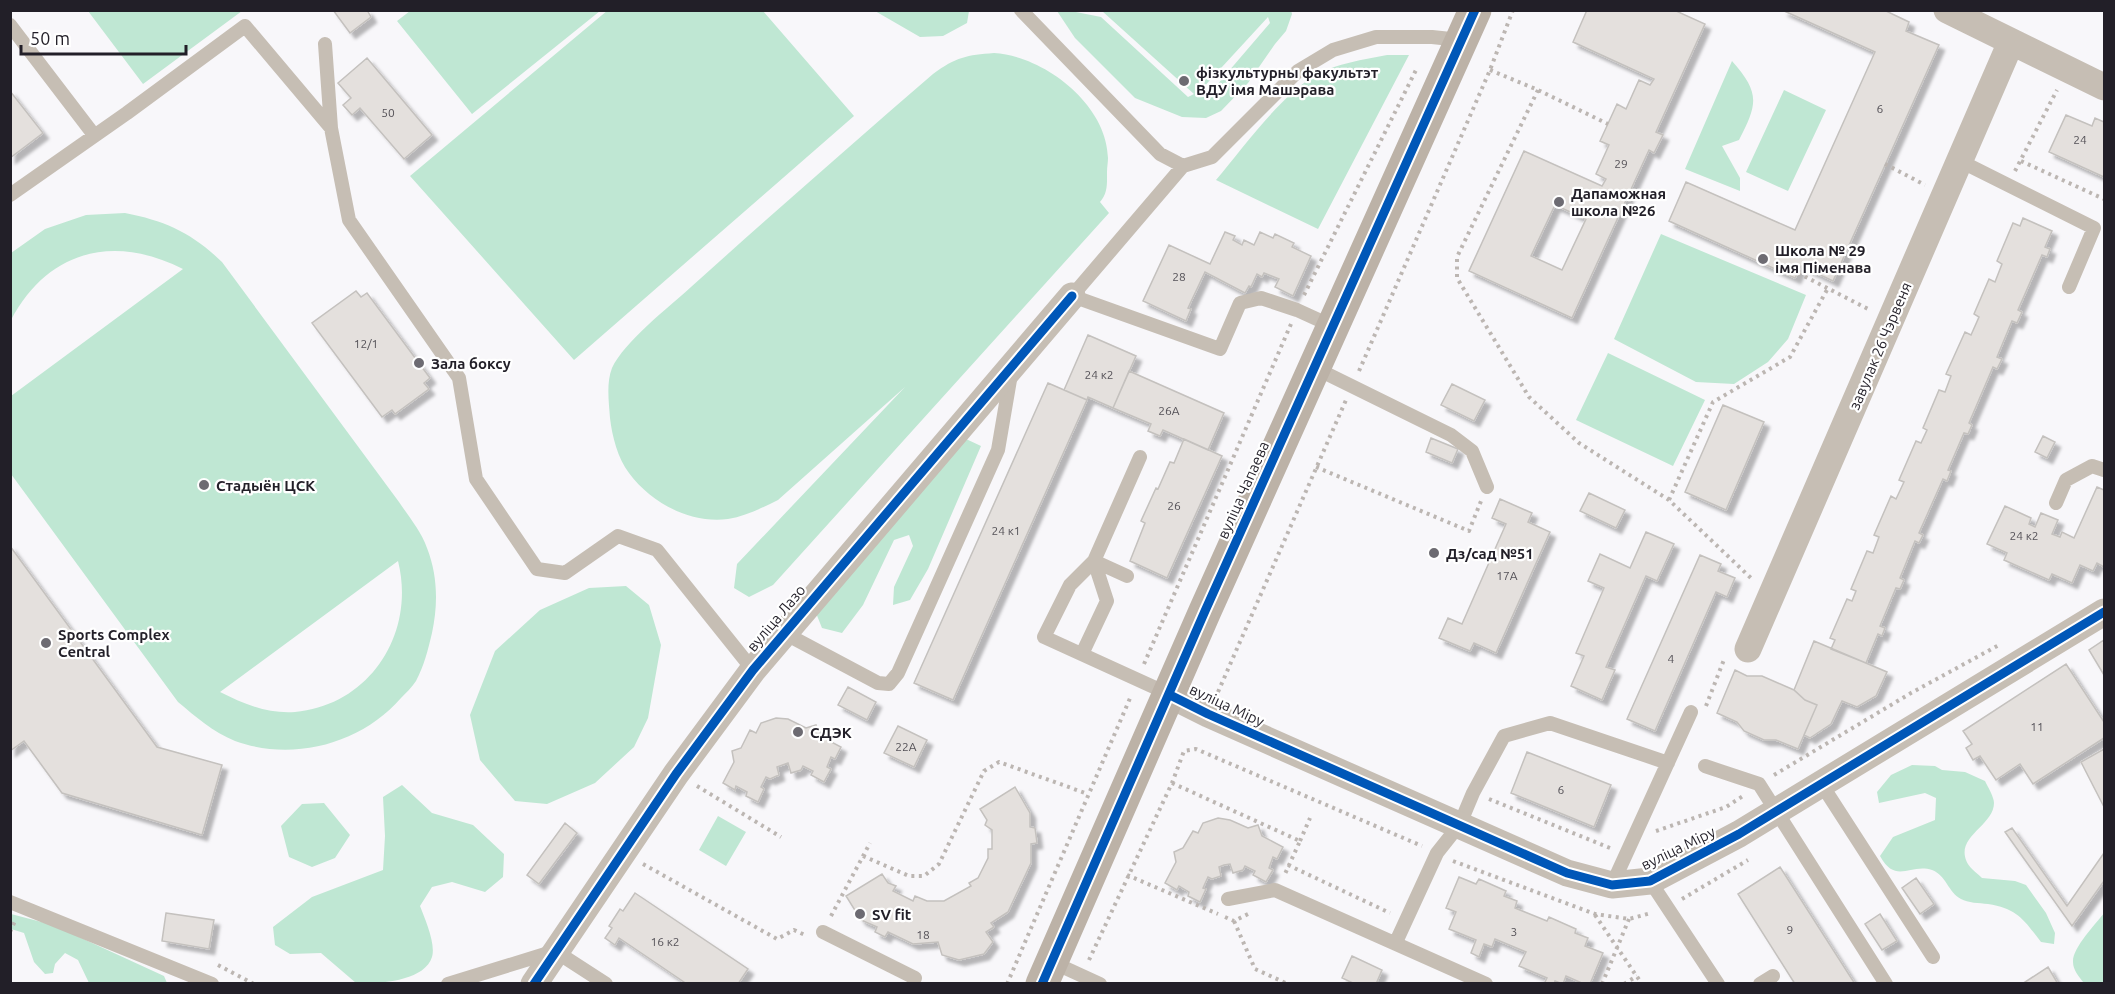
<svg xmlns="http://www.w3.org/2000/svg" width="2115" height="994" font-family="Ubuntu,sans-serif">
  <style>
    .green { fill: #bfe7d3; fill-rule: evenodd }
    .building { fill: #e4e0dd; stroke: #c4c1be; stroke-width: 1.5; fill-rule: evenodd; filter: url(#shadow) }
    .lines { fill: none; stroke-linecap: round; stroke-linejoin: round }
    .path { stroke: #bcb6b2; stroke-width: 4; stroke-dasharray: 3 4.5; stroke-linecap: butt }
    .lane { stroke: #c6beb4; stroke-width: 14 }
    .street { stroke: #c6beb4; stroke-width: 27 }
    .secondary { stroke: #bcb2a7; stroke-width: 33 }
    .cycleway-casing { stroke: #fff; stroke-width: 13 }
    .cycleway { stroke: #0057b8; stroke-width: 9 }
    .poi-dot { fill: #6d6b72; stroke: #fff; stroke-width: 2 }
    .labels { text-anchor: middle; dominant-baseline: central; stroke-width: 4.5; stroke-linejoin: round; paint-order: stroke }
    .number-label { font-size: 12px; fill: #545157 }
    .poi-label { font-size: 15px; font-weight: bold; fill: #221f28; stroke: #fff; text-anchor: start }
    .street-label { font-size: 15px; fill: #221f28; stroke: #fff }
  </style>
  <defs>
    <filter id="shadow"><feDropShadow dx="5.5" dy="5.5" stdDeviation="1.5" flood-color="#0004"/></filter>
  </defs>
  <rect width="100%" height="100%" fill="#f8f7fa"/>
  <path class="green" d="M608,10l155,1 91,105 -280,244 -164,-184z
    M1291,10l1,4 -6,17 -11,13 -27,39 -27,28 -15,7 -24,-1 -47,-19 -60,-60 -18,-27h14l30,6 87,80 6,-3 -92,-83zM1268,17l2,6 -54,63 -17,6z
    M88,11h154l-99,73z
    M410,11v-1l190,1 -128,103 -75,-93z
    M875,11h94l-2,12 -24,13 -23,1z
    M994,53c50,3 113,51 114,105 0,4 -1,9 -1,14 0,11 1,21 -7,30l9,11 -336,372 -24,12 -15,-9 3,-24 168,-177 -127,113c-16,8 -32,16 -50,19 -37,5 -77,-16 -99,-46 -11,-14 -17,-37 -19,-55 -1,-15 -4,-35 2,-50 12,-26 57,-61 79,-81 80,-72 161,-143 242,-213 23,-17 34,-19 61,-21z
    M1387,55h22l-91,174 -102,-49c27,-32 64,-84 100,-105 21,-12 47,-15 71,-20z
    M1732,61c28,32 26,42 7,79l-17,6 18,32v13l-55,-22z
    M1784,90l42,20 -38,81 -42,-19z
    M125,213c41,8 67,20 97,49l177,240c10,15 22,29 28,46 11,28 11,57 5,85 -4,17 -8,33 -16,48 -4,6 -10,12 -15,17 -40,46 -108,64 -166,43 -22,-9 -39,-24 -57,-39l-167,-228v-78l172,-127c-69,-35 -135,-19 -172,51v-67l34,-24 41,-14zM398,561c18,71 -27,144 -103,151 -27,2 -51,-8 -75,-20z
    M1661,234l145,61 -18,44 -20,23 -34,22 -38,-2 -82,-43z
    M1608,353l97,47 -32,66 -97,-46z
    M966,439l15,7 -53,123 -18,31 -17,5 1,-18 19,-41 -4,-11 -15,5 -31,65 -21,28 -20,-5 -8,-20z
    M626,586l23,19 12,40 -13,73 -14,29 -39,36 -48,21 -32,-3 -35,-41 -10,-45 25,-64 45,-41 49,-22z
    M1912,765l23,1 7,4 23,2 20,9c3,6 9,16 9,22 0,22 -37,33 -28,57 2,7 11,13 16,18l33,3 11,4 20,28 9,20 -1,11 -13,-2c-17,-22 -23,-33 -53,-38 -9,-1 -20,-1 -27,-5 -13,-7 -15,-24 -29,-29 -22,-7 -36,15 -52,-14l13,-19 42,-17 1,-22 -11,-5 -46,10 -2,-11 14,-17z
    M402,785l30,28 41,12 31,29 -1,23 -18,15 -33,-10 -20,5 -12,19c5,13 16,38 12,51 -8,25 -55,27 -76,26l-35,-30 -31,1 -15,-9 -2,-18 39,-30 71,-27 2,-34 -2,-39z
    M324,803l26,32 -15,23 -23,9 -23,-10 -8,-31 21,-22z
    M718,816l28,16 -20,34 -27,-16z
    M2104,913v70h-20c-5,-6 -11,-13 -11,-21 -1,-14 23,-38 31,-49z
    M11,914l42,11 111,51 3,7h-78l-11,-23 -13,-7 -10,11 -2,9 -8,1 -11,-12 -10,-29 -13,-4z"/>
  <path class="building" d="M333,10h34l4,7 -21,16z
    M1587,10h87l31,14 -49,108 7,3 -9,18 -5,-3 -77,168 -103,-47 55,-120 78,35 4,-7 -10,-5 13,-29 -9,-4 17,-37 9,5 13,-29 11,5 4,-6 -81,-37zM1555,205l31,14 -24,51 -31,-14z
    M1782,10h102l25,12 -3,9 33,14 -106,236 -32,-15 -6,12 -126,-57 17,-39 109,48 80,-178z
    M367,58l65,77 -28,24 -44,-51 -8,7 -9,-10 8,-7 -13,-15z
    M10,91l33,42 -33,25z
    M2066,115l26,11 3,-8 9,4v55l-55,-25z
    M2023,218l29,13 -7,16 5,2 -3,8 -5,-2 -24,55 4,2 -5,11 -5,-2 -15,36 5,2 -5,10 -4,-2 -24,56 3,2 -4,9 -4,-1 -16,37 3,1 -4,10 -4,-2 -24,54 4,2 -4,8 -4,-2 -15,37 4,2 -4,9 -4,-1 -16,38 5,2 -3,8 -4,-2 -12,29 -35,-14 4,-9 -5,-2 17,-39 5,2 4,-10 -5,-2 16,-38 6,2 6,-16 -5,-2 17,-39 5,3 8,-17 -5,-2 17,-39 5,2 6,-13 -4,-2 16,-38 6,2 6,-16 -5,-2 19,-42 6,3 8,-18 -5,-3 15,-35 6,3 7,-18 -5,-3 16,-38 7,3z
    M1225,232l10,4 -2,4 9,5 2,-5 10,5 6,-13 13,6 2,-4 19,9 -2,4 19,9 -18,40 -18,-9 4,-8 -15,-6 -2,4 -5,-3 -6,13 -2,-1 -4,7 -40,-21 -17,36 3,1 -5,12 -43,-20 26,-56 41,19z
    M356,291l5,6 6,-4 63,85 -6,5 5,6 -34,25 -3,-4 -10,7 -70,-94z
    M1088,335l48,21 -23,52 -25,-11 -1,3 -23,-10z
    M1129,371l95,42 -16,37 -45,-20 -3,6 -12,-5 3,-7 -38,-16z
    M1048,383l39,17 -134,300 -39,-17z
    M1452,384l33,16 -11,21 -33,-16z
    M1723,405l41,17 -38,88 -41,-18z
    M2043,436l12,6 -8,16 -12,-6z
    M1431,438l27,11 -6,14 -26,-11z
    M1184,439l38,17 -55,122 -37,-17 15,-38 -4,-2 15,-33 2,1 12,-27 4,1z
    M2097,487l7,3v77l-7,-4 -4,8 -13,-6 -8,18 -20,-9 -3,6 -45,-20 3,-7 -20,-9 18,-38 26,12 -2,6 6,3 6,-14 17,7 -6,14 8,3 2,-5 12,6z
    M1589,493l36,17 -9,18 -36,-17z
    M1500,499l32,14 -4,9 22,10 -54,121 -22,-10 -4,8 -31,-13 9,-20 14,6 44,-100 -14,-6z
    M1646,532l28,12 -17,37 -11,-5 -40,91 9,3 -13,30 -31,-14 13,-30 -8,-3 28,-65 -16,-7 12,-27 30,14z
    M10,546l147,201 65,18 -20,70 -140,-42 -38,-52 -14,10z
    M1700,555l21,9 -3,7 17,7 -8,19 -11,-5 -61,139 -28,-12z
    M2104,640v35l-15,-25z
    M1814,641l73,31 -11,24 -19,11 -15,-6 -11,23 -21,14 -6,-3 13,-30 -12,-5 -11,-10z
    M2066,664l38,58v16l-71,46 -13,-20 -24,16 -16,-24 -7,4 -7,-12 6,-4 -9,-13z
    M1735,670l12,6h15l32,14 11,10 12,5 -19,44 -22,-9h-12l-20,-9 -7,-9 -20,-9z
    M848,687l28,15 -9,18 -29,-15z
    M776,718l12,1 18,9 10,-3 4,11 21,11 -6,12 -4,-2 -4,10 4,2 -7,13 -13,-7 2,-4 -10,-5 -2,4 -10,3 -3,-10 -11,4 2,8 -9,4 -4,-2 -5,10 3,2 -6,13 -12,-6 1,-4 -11,-6 -1,4 -12,-7 11,-21 -2,-11 9,-3 9,-18 6,3 5,-10z
    M898,726l29,14 -13,27 -30,-14z
    M2104,749v58l-23,-45z
    M1527,752l84,33 -17,42 -83,-34z
    M1015,787l15,26v14l5,1 2,15 -6,1v19l-23,49 -17,11 3,4 -8,5 7,10 -9,12 -25,6 -17,-5 -4,-13 -25,2 -25,-12 -3,5 -10,-5 2,-5 -16,-7 -15,-24 36,-22 6,9 8,3 -3,5 20,10 2,-5 12,5h17l27,-15 -2,-3 9,-5 10,-20v-9h4v-19l-7,-5 2,-5 -7,-11z
    M1218,818l12,2 18,8 10,-3 4,11 21,11 -6,12 -4,-2 -4,11 4,2 -7,12 -13,-7 2,-4 -10,-5 -2,4 -10,3 -3,-9 -6,1 -5,2 2,9 -9,3 -4,-2 -5,11 3,1 -6,13 -12,-6 1,-4 -10,-6 -2,4 -12,-7 11,-21 -2,-10 9,-4 10,-17 5,2 5,-10z
    M565,823l12,10 -38,51 -12,-9z
    M2012,828l55,78 37,-53v28l-32,45 -67,-94z
    M1780,867l75,117h-60l-57,-90z
    M1459,877l17,7 3,-5 27,12 -2,5 13,5 -2,7 32,13 2,-4 27,12 -1,4 13,5 -3,8 18,7 -13,31h-6l-18,-8 -3,8 -8,-3 -1,3h-10l3,-6 -28,-12 7,-14 -31,-13 -3,8 -8,-3 -5,13 -8,-4 5,-13 -27,-11 7,-17 -10,-4z
    M1916,878l18,26 -14,10 -18,-26z
    M635,893l113,76 -10,15h-51l-68,-46 -4,7 -10,-7 7,-10 -3,-2 11,-17 3,2z
    M166,913l48,7 -5,29 -47,-8z
    M1880,914l17,27 -15,9 -17,-26z
    M1352,956l30,14 -6,14h-21l-13,-6z
    M2048,967l10,17h-36z"/>
  <g class="lines">
    <path class="path" d="M1490,70l48,20 70,34
      M1538,90l-81,167v21l72,119 50,46 90,57 84,80
      M2021,161l83,38
      M1885,164l40,21
      M2015,171l42,-81
      M1798,273l72,37
      M1304,295l113,-227
      M1359,371l131,-301 23,-60
      M1316,467l153,64 12,-30
      M1669,500l44,-98 77,-45 38,-69
      M1144,664l147,-340
      M1218,692l128,-292
      M1706,706l19,-49
      M1774,775l137,-82 88,-48
      M1172,783l128,58 -16,35
      M697,786l84,51
      M1489,799l121,49
      M1656,831l70,-24 17,-11
      M1300,841l10,-23
      M863,856l46,20h15l15,-12 45,-93 15,-9 89,32
      M1453,861l142,53 34,5 22,-6
      M643,864l134,75 17,-9 13,6
      M1288,865l102,48
      M1127,875l91,39
      M1682,899l66,-39
      M1595,915l47,69
      M831,916l39,-73
      M1225,917l9,4 14,-7
      M1234,921l21,48 33,15
      M10,932l5,-11
      M1089,960l83,-177 12,-32 12,-2 226,97
      M218,965l36,19
      M1007,984l124,-288
      M1602,984l27,-65
      M1624,984l13,-8"/>
    <path class="lane" d="M1021,10l139,144 23,12
      M10,25l84,110
      M325,44l6,84 18,92 110,158 17,101 61,90 28,4 53,-37 39,14 96,120
      M1960,161l134,67 -25,59
      M10,195l117,-82 118,-87 86,102
      M1332,326l-35,-16 -36,-12 -21,5 -20,46 -148,-53 111,-130 29,-9 86,-86 35,-21 43,-13h56l28,3
      M1315,368l136,67 21,16 15,36
      M1140,457l-46,104 -24,24 -26,52 125,57
      M2056,503l10,-23 26,-14 12,4
      M1094,561l33,15
      M784,633l94,50 11,1 9,-11 100,-223 13,-76
      M1082,654l25,-53 -13,-40
      M1705,766l54,18 127,200
      M1822,785l111,172
      M1650,881l68,103
      M1612,885l79,-173
      M1228,899l47,-9 211,94
      M10,902l202,82
      M823,932l92,46
      M1396,942l41,-89 23,-29 13,-31 31,-57 46,-13 118,40
      M1052,962l48,22
      M448,984l107,-33 51,33
      M1760,984l13,-8"/>
    <path class="street" d="M1947,10l157,77
      M1748,649l263,-607
      M1170,695l38,19 359,159 45,12 38,-4 89,-47 365,-222
      M534,984l142,-210 77,-104 319,-374"/>
    <path class="secondary" d="M1042,984l163,-373 270,-601"/>
    <g class="cycleway-casing">
      <path id="cycleway" d="M1170,695l38,19 359,159 45,12 38,-4 89,-47 365,-222
        M534,984l142,-210 77,-104 319,-374
        M1042,984l163,-373 270,-601"/>
    </g>
    <use href="#cycleway" class="cycleway"/>
  </g>
  <g class="poi-dot">
    <circle cx="1184" cy="81" r="6"/>
    <circle cx="1559" cy="202" r="6"/>
    <circle cx="1763" cy="259" r="6"/>
    <circle cx="419" cy="363" r="6"/>
    <circle cx="204" cy="485" r="6"/>
    <circle cx="1434" cy="553" r="6"/>
    <circle cx="46" cy="643" r="6"/>
    <circle cx="798" cy="732" r="6"/>
    <circle cx="860" cy="914" r="6"/>
  </g>
  <g class="labels">
    <g class="number-label">
      <text x="1880" y="108">6</text>
      <text x="388" y="112">50</text>
      <text x="2080" y="139">24</text>
      <text x="1621" y="163">29</text>
      <text x="1179" y="276">28</text>
      <text x="366" y="343">12/1</text>
      <text x="1099" y="374">24 к2</text>
      <text x="1169" y="410">26А</text>
      <text x="1174" y="505">26</text>
      <text x="1006" y="530">24 к1</text>
      <text x="2024" y="535">24 к2</text>
      <text x="1507" y="575">17А</text>
      <text x="1671" y="658">4</text>
      <text x="2037" y="726">11</text>
      <text x="906" y="746">22А</text>
      <text x="1561" y="789">6</text>
      <text x="1790" y="929">9</text>
      <text x="1514" y="931">3</text>
      <text x="923" y="934">18</text>
      <text x="665" y="941">16 к2</text>
    </g>
    <g class="poi-label">
      <text x="1196" y="72">фізкультурны факультэт<tspan x="1196" dy="17">ВДУ імя Машэрава</tspan></text>
      <text x="1571" y="193">Дапаможная<tspan x="1571" dy="17">школа №26</tspan></text>
      <text x="1775" y="250">Школа № 29<tspan x="1775" dy="17">імя Піменава</tspan></text>
      <text x="431" y="363">Зала боксу</text>
      <text x="216" y="485">Стадыён ЦСК</text>
      <text x="1446" y="553">Дз/сад №51</text>
      <text x="58" y="634">Sports Complex<tspan x="58" dy="17">Central</tspan></text>
      <text x="810" y="732">СДЭК</text>
      <text x="872" y="914">SV fit</text>
    </g>
    <g class="street-label">
      <text transform="translate(1880 346) rotate(-67)">завулак 26 Чэрвеня</text>
      <text transform="translate(1243 490) rotate(-66)">вуліца Чапаева</text>
      <text transform="translate(776 618) rotate(-50)">вуліца Лазо</text>
      <text transform="translate(1227 705) rotate(25)">вуліца Міру</text>
      <text transform="translate(1678 848) rotate(-26)">вуліца Міру</text>
    </g>
  </g>
  <rect width="2115" height="994" fill="none" stroke="#221f28" stroke-width="24"/>
  <path d="M21 45v9h165v-9" fill="none" stroke="#221f28" stroke-width="3"/>
  <text x="30" y="45" font-size="18" fill="#221f28" stroke="#ffffff" stroke-width="4.5" paint-order="stroke">50 m</text>
</svg>
